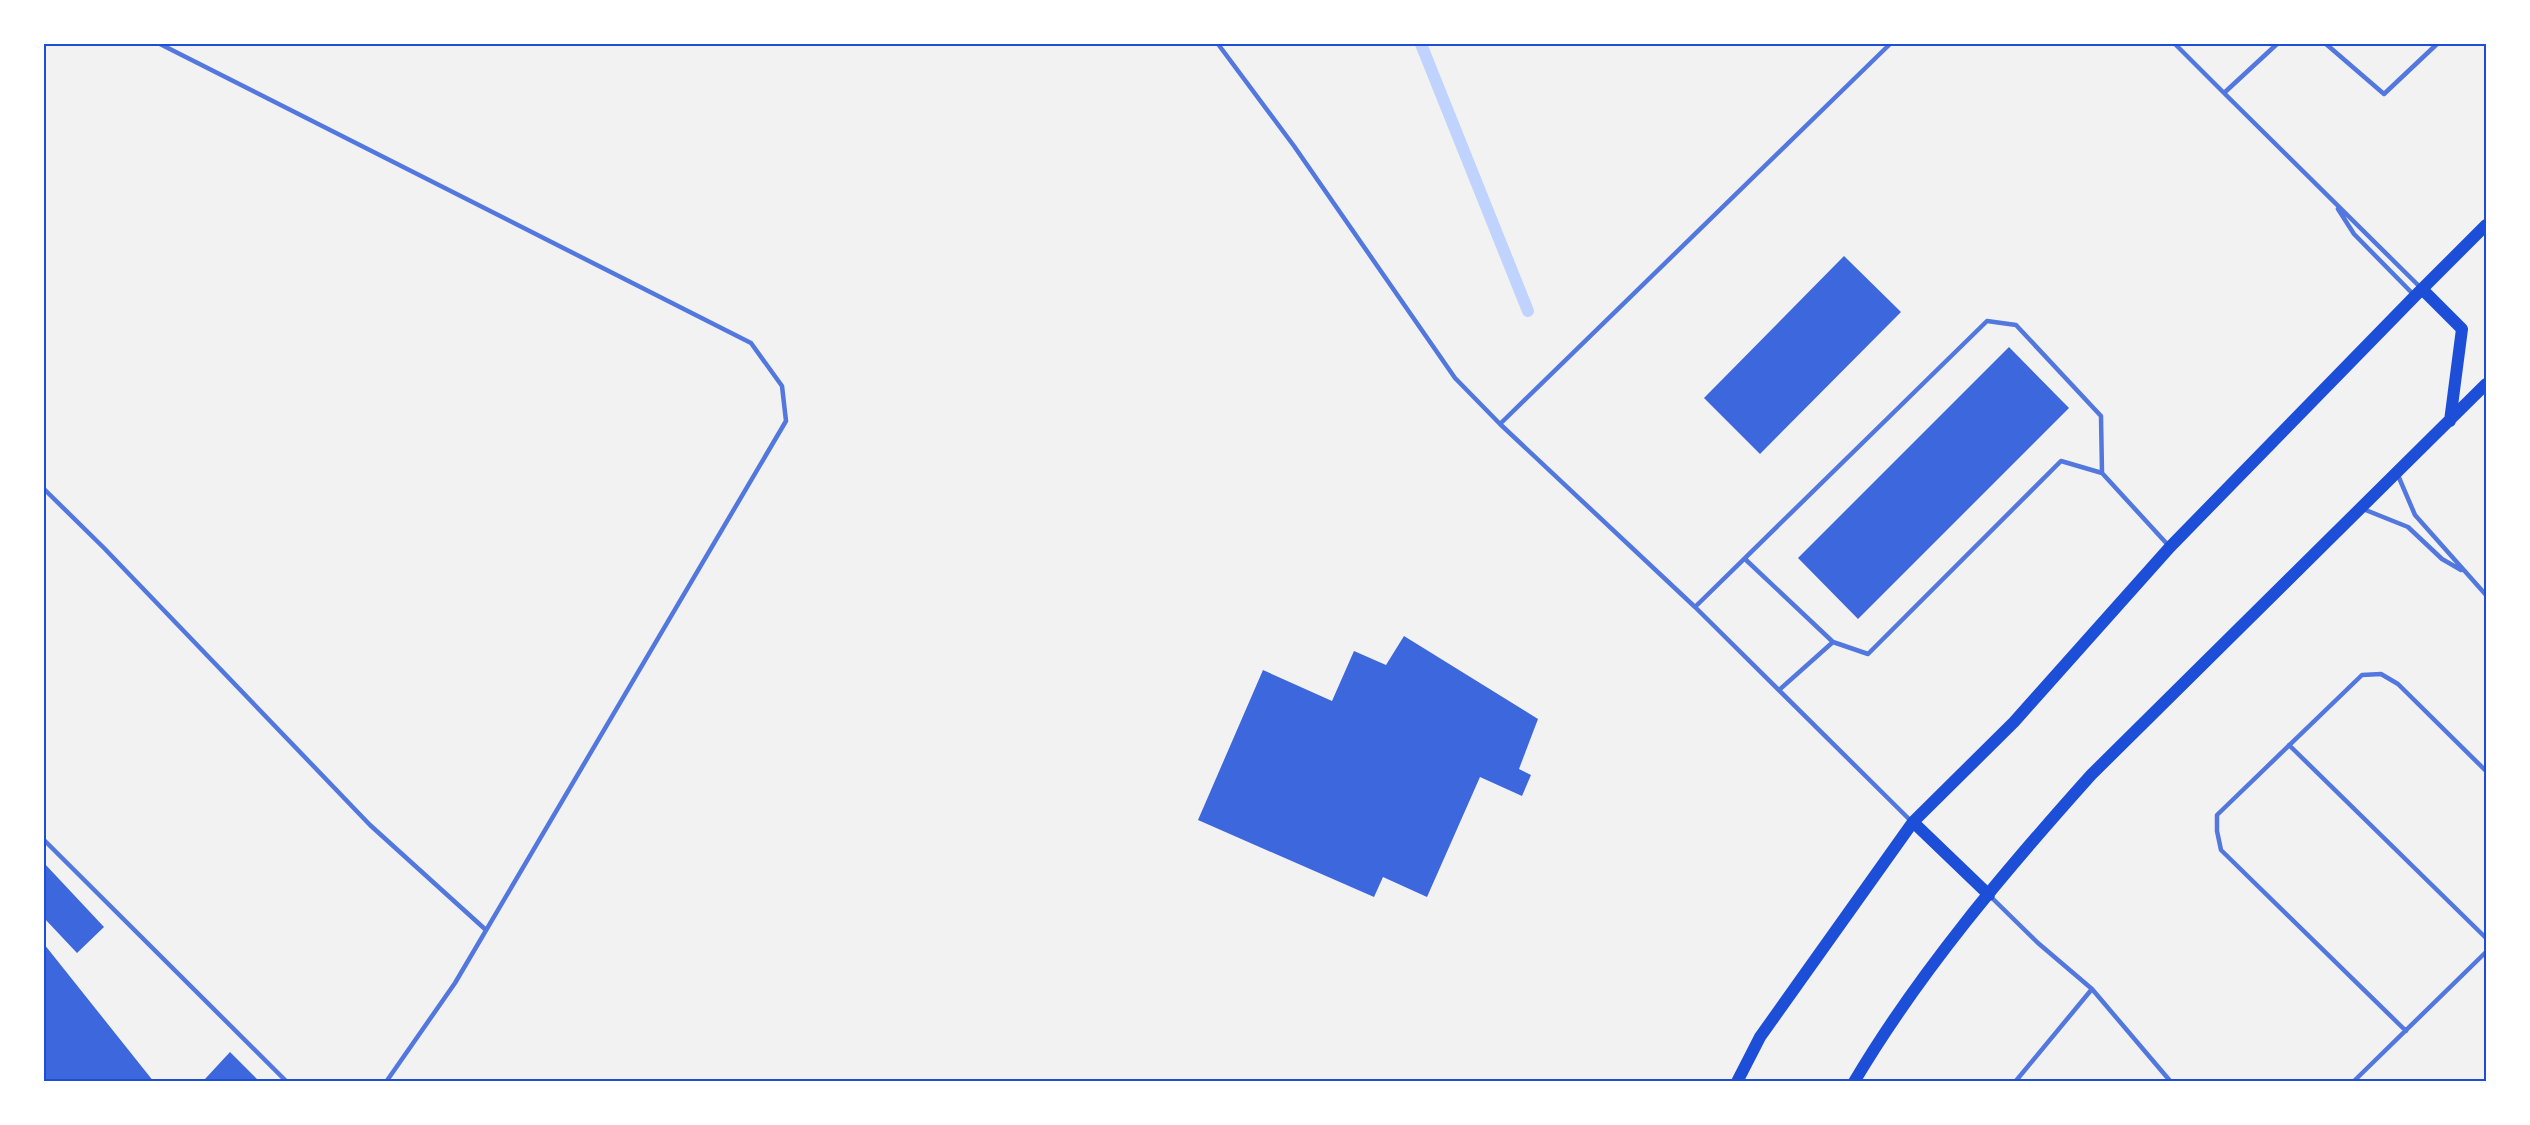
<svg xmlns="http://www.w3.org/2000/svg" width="2530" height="1125" font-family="'DejaVu Sans',sans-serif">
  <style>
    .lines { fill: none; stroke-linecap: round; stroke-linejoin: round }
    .stream { stroke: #bfd3fe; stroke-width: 12 }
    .building { fill: #3d67dc }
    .service { stroke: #5277de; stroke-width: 4.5 }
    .secondary { stroke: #1d4ed8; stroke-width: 12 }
    .neatline { fill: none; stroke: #1d4ed8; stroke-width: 2 }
  </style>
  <rect width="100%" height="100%" fill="#f2f2f2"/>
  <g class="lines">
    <path class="stream" d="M1421,44l107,267"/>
  </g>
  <path class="building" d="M1844,256l57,56 -141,142 -56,-56z
    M2009,347l60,61 -211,211 -60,-61z
    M1404,636l134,83 -19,50 12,6 -9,21 -42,-19 -53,120 -44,-20 -9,20 -176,-77 65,-150 69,31 22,-50 32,14z
    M44,863l60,64 -27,26 -33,-35z
    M44,944l110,138h-110z
    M230,1052l30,30h-53l-2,-3z"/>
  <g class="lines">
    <path class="service" d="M160,44l591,299 31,43 4,35 -331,562 -69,99
      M1218,44l76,102 161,232 45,46 195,183 217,215
      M2175,44l49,49
      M2277,44l-53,49 196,194
      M2326,44l58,50 53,-50
      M2338,209l16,25 59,60
      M1500,424l390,-380
      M2397,473l18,42 71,80
      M44,489l60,59 266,277 116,105
      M2363,509l45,18 34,32 19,11
      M1745,559l88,83
      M1695,607l292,-286 29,4 85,91 1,57 66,72
      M1779,690l54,-48 35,12 193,-193 41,12
      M2289,745l197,193
      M44,840l243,242
      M1989,895l49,48 54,46 79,93
      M2406,1031l-185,-181 -4,-19v-16l145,-140 19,-1 17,10 88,87
      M2015,1082l77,-93
      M2353,1082l133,-130"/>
    <path class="secondary" d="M2422,289l40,40 -12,92
      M1913,822l76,73
      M1737,1082l23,-45 153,-215 101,-100 156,-175 245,-251 71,-71
      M1854,1082c66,-111 151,-211 237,-307l395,-391"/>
  </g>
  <rect width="2530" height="1125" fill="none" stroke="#ffffff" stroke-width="90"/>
  <rect x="45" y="45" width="2440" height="1035" class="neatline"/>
</svg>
